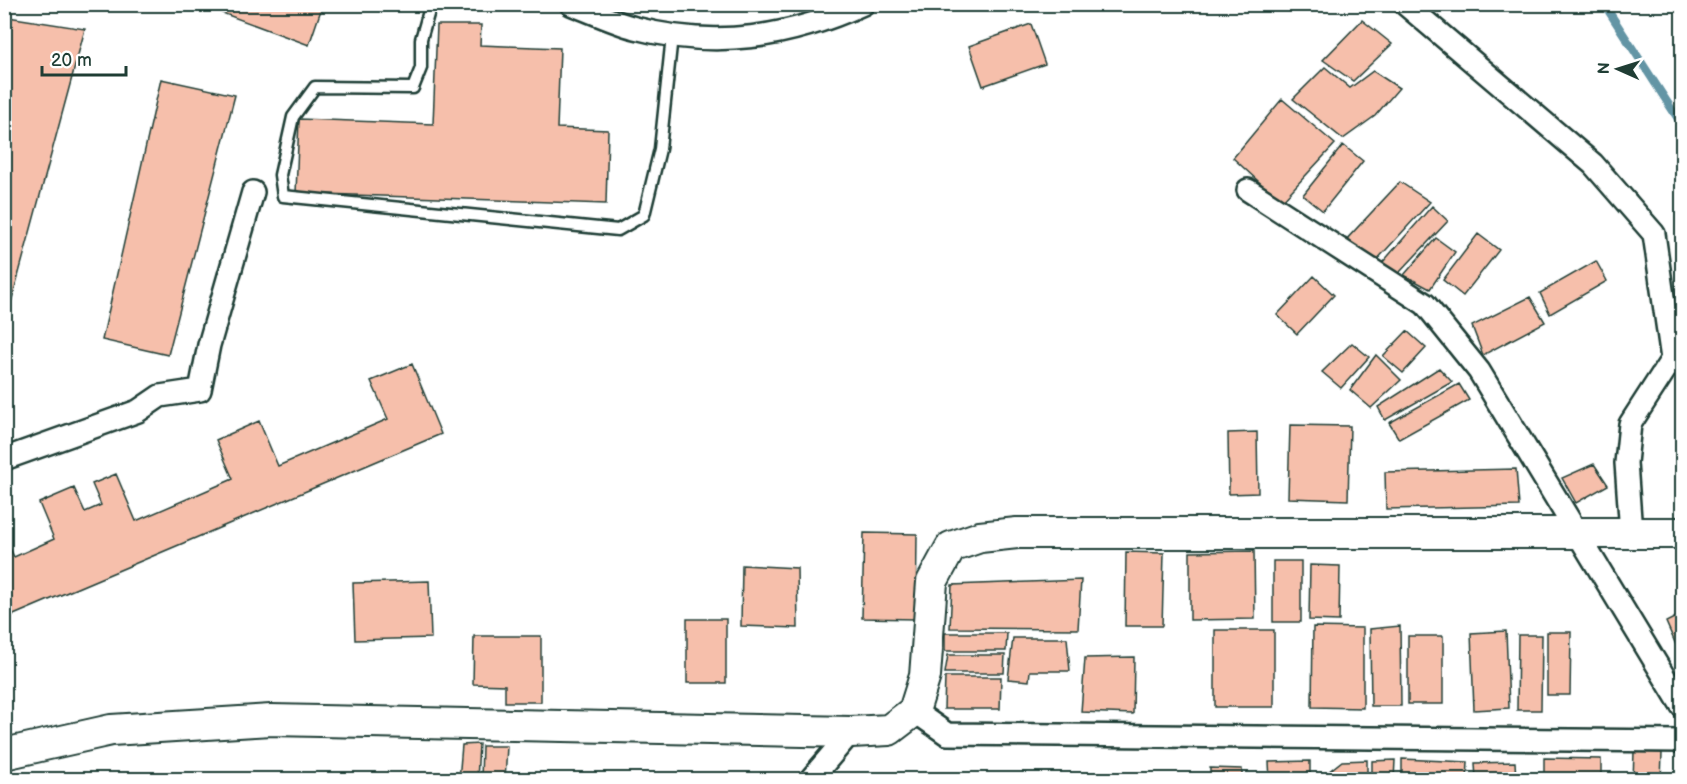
<svg xmlns="http://www.w3.org/2000/svg" width="1687" height="784" font-family="'Balsamiq Sans',sans-serif">
  <style>
    .lines { fill: none; stroke-linecap: round; stroke-linejoin: round }
    .stream { stroke: #6395a5; stroke-width: 8 }
    .building { fill: #f6bfab; stroke: #1f3d34; stroke-width: 1.5 }
    .lane-casing { stroke: #1f3d34; stroke-width: 15 }
    .street-casing { stroke: #1f3d34; stroke-width: 26 }
    .secondary-casing { stroke: #1f3d34; stroke-width: 34 }
    .lane { stroke: #fff; stroke-width: 10 }
    .street { stroke: #fff; stroke-width: 21 }
    .secondary { stroke: #fff; stroke-width: 30 }
  </style>
  <rect width="100%" height="100%" fill="#fff"/>
  <filter id="ink" filterUnits="userSpaceOnUse"><feTurbulence type="fractalNoise" baseFrequency=".0167" numOctaves="2"/><feDisplacementMap in="SourceGraphic" scale="12" xChannelSelector="R" yChannelSelector="G"/><feConvolveMatrix kernelMatrix="1 2 1 2 8 2 1 2 1" color-interpolation-filters="sRGB"/></filter>
  <g filter="url(#ink)">
    <g class="lines">
      <path class="stream" d="M1604,4l78,121"/>
    </g>
    <path class="building" d="M198,4h125l-14,41z
      M8,17l77,12 -76,281 -5,-2v-277z
      M1362,20l30,24 -39,37 -30,-21z
      M1031,24l14,40 -62,22 -14,-40z
      M437,25h44l-1,20 80,3 -3,80 51,2 -2,74 -310,-11 3,-74 134,5z
      M1325,67l25,21 23,-17 26,17 -24,28 -32,23 -50,-40z
      M161,79l74,16 -67,260 -66,-15z
      M1282,99l53,45 -54,58 -48,-44z
      M1343,145l20,16 -40,50 -20,-16z
      M1400,182l30,20 -56,61 -30,-21z
      M1432,206l16,15 -50,53 -16,-11z
      M1478,234l21,16 -36,46 -20,-16z
      M1436,238l19,14 -25,37 -26,-14z
      M1596,261l11,20 -57,33 -10,-21z
      M1314,276l20,19 -37,39 -20,-19z
      M1530,297l15,25 -62,33 -11,-29z
      M1407,331l19,17 -23,25 -20,-17z
      M1352,343l17,14 -28,31 -19,-16z
      M1376,355l25,25 -30,28 -21,-18z
      M412,364l29,70 -437,185v-84l10,22 40,-18 -15,-36 35,-15 11,24 16,-7 -9,-21 24,-10 20,47 97,-42 -17,-39 43,-19 19,45 110,-47 -17,-38z
      M1439,368l13,14 -67,38 -7,-13z
      M1459,384l10,16 -70,39 -10,-16z
      M1290,425l60,1 -2,74 -60,-2z
      M1257,432l1,61 -29,1 -1,-61z
      M1594,464l14,21 -32,18 -14,-25z
      M1516,469l3,37 -133,3 -1,-37z
      M864,533l53,1 -1,85 -54,-1z
      M1254,551l1,68 -65,1v-68z
      M1126,552l38,1 -2,73h-37z
      M1273,561h28v61h-28z
      M742,565l55,3 1,60 -57,-2z
      M1310,565l30,1 -1,55 -30,-1z
      M1081,580l-3,49 -128,-1 2,-43z
      M429,581l2,57 -76,2 -2,-57z
      M1682,614v39l-2,1 -14,-32z
      M687,619h39v64h-39z
      M1400,626l1,80h-30l-1,-77z
      M1313,627l50,1v80l-51,-1z
      M1215,630h59v77h-59z
      M1506,631l3,77 -35,2 -3,-77z
      M1547,632h24l-1,63h-23z
      M945,633h62l-1,18h-61z
      M1518,635h24l-1,75h-24z
      M474,636h67v66h-36v-17l-32,-1z
      M1408,636h35v68h-35z
      M1013,638h54l3,33h-40l-1,10 -21,-2z
      M948,655h57l-1,18h-59z
      M1134,657l-1,57 -52,-2 4,-54z
      M945,677h56l-1,32h-56z
      M479,744l-2,36h-18l3,-35z
      M482,746h25l-2,34h-24z
      M1634,752l28,1 -1,27h-28z
      M1544,758l57,1v21h-57z
      M1402,759l66,3 -1,18h-65z
      M1367,760v20h-49l24,-19z
      M1395,760l-1,20h-22v-19z
      M1310,761v19h-40l-1,-18z
      M1515,762l1,18h-40l-1,-17z
      M1210,768l32,1v11h-32z
      M319,774h31l-1,6h-29z
      M393,775h31l-1,5h-31z"/>
    <g class="lines">
      <g class="lane-casing">
        <path id="lane" d="M431,4l-10,35v29l-8,20 -98,-1 -22,30 -13,58 3,21 335,34 26,-15 16,-66 12,-113"/>
      </g>
      <g class="street-casing">
        <path id="street" d="M571,4c21,8 42,18 64,24 80,21 154,10 228,-24
          M1405,4l188,160 61,70 18,125 -42,65 -4,39 5,70
          M1248,190l177,114 54,67 203,335
          M4,459l134,-48 22,-15 40,-6 9,-45 44,-153
          M914,711l33,23 735,7
          M810,780l41,-48"/>
      </g>
      <g class="secondary-casing">
        <path id="secondary" d="M4,754l107,-24 160,-10 580,12 38,-2 25,-19 11,-35 7,-94 19,-35 29,-10 37,-4h665"/>
      </g>
      <use href="#lane" class="lane"/>
      <use href="#street" class="street"/>
      <use href="#secondary" class="secondary"/>
    </g>
  </g>
  <rect width="1687" height="784" fill="none" stroke="#fff" stroke-width="24"/>
  <rect x="12" y="12" width="1663" height="760" fill="none" stroke="#1f3d34" stroke-width="2" filter="url(#ink)"/>
  <g transform="translate(1618 69) rotate(273)" stroke="#ffffff" stroke-width="4.5" paint-order="stroke">
  <path d="M0-4.5L10 22L0 15L-10 22Z" fill="#1f3d34"/>
  <text y="-9" font-size="16" font-weight="bold" text-anchor="middle" fill="#1f3d34">N</text>
  </g>
  <path d="M42 66v9h84v-9" fill="none" stroke="#1f3d34" stroke-width="3"/>
  <text x="51" y="66" font-size="18" fill="#1f3d34" stroke="#ffffff" stroke-width="4.5" paint-order="stroke">20 m</text>
</svg>
